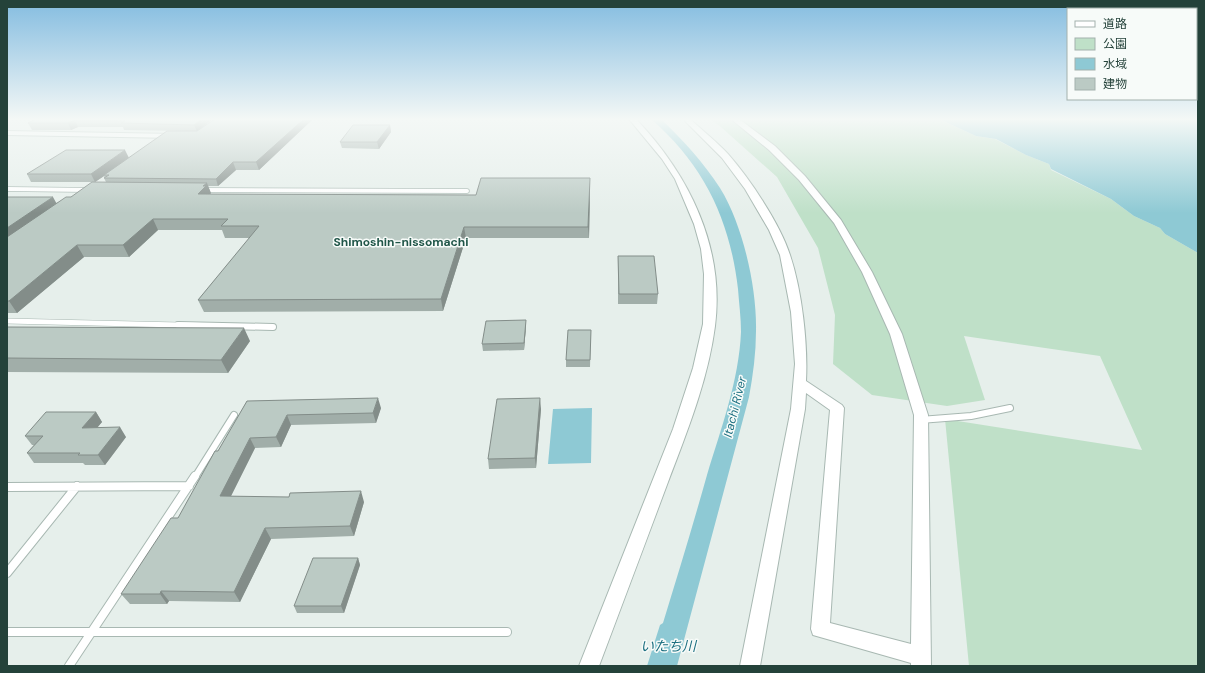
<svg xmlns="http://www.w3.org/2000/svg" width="1205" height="673" font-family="'DM Sans','Noto Sans JP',sans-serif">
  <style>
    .green { fill: #bfe0c8 }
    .water { fill: #8ec9d4 }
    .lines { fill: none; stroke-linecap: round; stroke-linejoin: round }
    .service-far3-casing { stroke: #a8b8b2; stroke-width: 5.5 }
    .service-far2-casing { stroke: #a8b8b2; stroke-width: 6 }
    .service-far1-casing { stroke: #a8b8b2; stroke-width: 8 }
    .service-casing { stroke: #a8b8b2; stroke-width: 10 }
    .minor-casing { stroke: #a8b8b2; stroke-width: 2 }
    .service-far3 { stroke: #fff; stroke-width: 4 }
    .service-far2 { stroke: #fff; stroke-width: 5 }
    .service-far1 { stroke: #fff; stroke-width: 6 }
    .service { stroke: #fff; stroke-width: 8 }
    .minor { fill: #fff; fill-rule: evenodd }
    .wall { fill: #a1aea9 }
    .shaded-wall { fill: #838d89 }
    .building { fill: #bbcac4; stroke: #838d89 }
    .labels { text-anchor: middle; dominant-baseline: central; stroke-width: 3; stroke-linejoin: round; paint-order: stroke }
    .neighbourhood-label { font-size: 12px; font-weight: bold; fill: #1f5548; stroke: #f7fbf9 }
    .water-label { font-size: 12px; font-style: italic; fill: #1c6f80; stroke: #f7fbf9 }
    .near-water-label { font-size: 14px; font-style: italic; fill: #1c6f80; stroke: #f7fbf9 }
  </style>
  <rect width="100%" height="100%" fill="#e6efeb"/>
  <path class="green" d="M710,119h228l38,17 19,3 31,16 23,9 2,6 60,29 23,17 26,12 5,6 33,19v413h-229l-24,-247 197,31 -42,-94 -136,-20 21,64 -38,6 -75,-11 -39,-31 2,-49 -17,-67 -41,-71 -56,-50z"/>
  <path class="water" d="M651,119h10c22,21 43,44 59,69 23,37 37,100 36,143 0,22 -3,44 -7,66l-72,269h-30l13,-41 3,-2c15,-49 30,-98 44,-148 14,-46 32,-95 34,-143 0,-14 -2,-29 -3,-43 -8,-69 -34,-124 -87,-170z
    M939,119h259v134l-33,-19 -5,-6 -26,-12 -23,-17 -60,-30 -2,-5 -23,-9 -30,-16 -20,-3z
    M592,408l-1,55 -43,1 5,-55z"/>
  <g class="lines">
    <g class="service-far3-casing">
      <path id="service-far3" d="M7,189l83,1
        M203,190l264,1"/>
    </g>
    <g class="service-far2-casing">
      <path id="service-far2" d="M7,321l216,5"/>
    </g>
    <g class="service-far1-casing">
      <path id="service-far1" d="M178,325l95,2
        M920,420l51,-4 39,-8
        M195,477l39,-62"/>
    </g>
    <g class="service-casing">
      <path id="service" d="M7,487l182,-1
        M7,573l70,-87
        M7,632h500
        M69,666l126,-190"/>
    </g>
    <g class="minor-casing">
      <path id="minor" d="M629,119h7c53,56 89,128 79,207 -7,54 -28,106 -47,156 -23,62 -46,123 -69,184h-20l94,-237 20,-61 10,-44 1,-50 -3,-25 -7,-25 -19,-45 -13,-20z
        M683,119h7c13,12 27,23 38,35 22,25 52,70 62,101 12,36 18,89 16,126l36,24 2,3 -14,215 81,21 3,-229 -24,-81 -28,-62 -28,-49 -35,-43 -30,-30 -38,-31h8l36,27 30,30 36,44 31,52 30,62 26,81 3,251h-20v-3l-98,-28 -2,-6 19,-219 -24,-17 -1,16 -45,257h-20l51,-257 4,-45 -4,-52 -11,-57 -11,-25 -24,-41 -23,-31z
        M7,131l169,3 4,2 -4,2 -169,-3z"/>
    </g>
    <use href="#service-far3" class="service-far3"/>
    <use href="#service-far2" class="service-far2"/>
    <use href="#service-far1" class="service-far1"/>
    <use href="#service" class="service"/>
    <use href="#minor" class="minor"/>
  </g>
  <path class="wall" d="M36,119h177l-16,12 116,-12 -54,51h-23l-18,16h-10l3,8 265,1 114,-6 -1,49h-123l-23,73 -239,1 -6,-12 52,-62h-25l-3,-8h-64l-29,27h-45l-67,56h-10v-116l49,6 50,-21 -2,-4h1l-1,-2 -9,6h-64l-4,-8 102,-16 58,-27 -63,-1 -1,-3h-45l-7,3h-39l-4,-7z
    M390,125l1,7 -12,17 -37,-1 -2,-6z
    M618,256l40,38 -1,10h-39z
    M526,326l-2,24 -41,1 -1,-7z
    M7,327l243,14 -22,32 -221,-1z
    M591,330l-1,37h-24v-7z
    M247,401l134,7 -5,15 -85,2 -10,22 -26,1 -24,48 133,6 -10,34 -83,3 -31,63 -71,-1 -2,3h-37l-9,-10 57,-76 40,-67z
    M541,409l-5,59 -47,1 -1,-10z
    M96,412l6,10 -5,6 29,9 -21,28h-20l-2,-2h-49l-7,-10 7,-8h-2l-7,-9z
    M358,558l2,7 -16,48h-47l-3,-7z"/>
  <path class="shaded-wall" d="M202,119h11l-16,12 -3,-6z
    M304,119h9l-54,51 -3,-8z
    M75,120l3,7 -7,3 -3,-7z
    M390,125l1,7 -12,17 -2,-7z
    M125,150l4,8 -25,17v1l-9,6 -4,-8z
    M233,162l3,8 -18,16 -2,-7z
    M590,178v11l-1,49 -1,-11z
    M207,183l4,10 -2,2 -11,-1 5,-8z
    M53,197l6,11 -52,37v-17z
    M153,219l5,11 -29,27 -6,-12z
    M464,227l2,11 -23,73 -2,-12z
    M77,245l7,12 -67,56 -8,-12z
    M526,320v6l-2,24v-7z
    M244,328l6,13 -22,32 -7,-13z
    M378,398l3,10 -5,15 -3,-10z
    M540,398l1,11 -5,59 -1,-10z
    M96,412l6,10 -13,15 -7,-9z
    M287,415l4,10 -10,22 -5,-10z
    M120,427l6,10 -21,28 -7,-10z
    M250,438l5,10 -29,58 -6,-10z
    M361,491l3,11 -10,34 -4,-10z
    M265,528l6,11 -31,63 -6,-10z
    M358,558l2,7 -16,48 -3,-7z
    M161,591l8,10 -2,3 -7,-10z"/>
  <path class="building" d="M36,119h166l-8,6 -73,-2 4,-2 -50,-1 -7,3h-40z
    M215,119h89l-48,43h-23l-17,17 -112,-1 5,-3h-5l63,-44h30z
    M353,125h37l-13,17h-37z
    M66,150h59l-34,24h-64z
    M481,178h109l-2,49h-124l-23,72 -243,1 61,-74h-38l7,-7h-75l-30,26h-46l-68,56h-2v-64l59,-40h5l21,-15 115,1 -4,3h3l-8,8 278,1z
    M7,197h46l-46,31z
    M618,256h36l4,38h-39z
    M526,320l-2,23 -42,1 4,-23z
    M7,327l237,1 -23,32 -214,-2z
    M568,330h23l-1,30h-24z
    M378,398l-5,15 -86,2 -11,22 -26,1 -30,58 69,1 1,-4 71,-2 -11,35 -85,2 -31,64 -73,-1 -1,3h-39l50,-76h7l37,-67h3l29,-50z
    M540,398l-5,60 -47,1 9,-60z
    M46,412h50l-14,16 38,-1 -22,28h-20l2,-2h-53l16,-17h-18z
    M313,558h45l-17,48h-47z"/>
  <linearGradient id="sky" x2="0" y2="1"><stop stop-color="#84bce0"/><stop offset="0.56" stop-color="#f4f8f6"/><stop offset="1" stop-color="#f4f8f6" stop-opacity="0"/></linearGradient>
  <rect width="1205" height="213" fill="url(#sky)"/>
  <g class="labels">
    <g class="neighbourhood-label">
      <text x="401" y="242">Shimoshin-nissomachi</text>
    </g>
    <g class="water-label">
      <text transform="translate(735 407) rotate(-76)">Itachi River</text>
    </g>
    <g class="near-water-label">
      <text x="668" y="646">いたち川</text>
    </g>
  </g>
  <rect width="1205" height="673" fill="none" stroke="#24423a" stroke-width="16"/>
  <rect x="1067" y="8" width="130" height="92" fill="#f7fbf9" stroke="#a3b1ad"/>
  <rect x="1075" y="21" width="20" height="6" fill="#ffffff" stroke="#a3b1ad"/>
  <text x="1103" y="28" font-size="12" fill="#24423a">道路</text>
  <rect x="1075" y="38" width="20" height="12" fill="#bfe0c8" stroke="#a3b1ad"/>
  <text x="1103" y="48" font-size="12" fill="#24423a">公園</text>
  <rect x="1075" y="58" width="20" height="12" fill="#8ec9d4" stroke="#a3b1ad"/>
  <text x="1103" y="68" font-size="12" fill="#24423a">水域</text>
  <rect x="1075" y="78" width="20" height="12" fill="#bbcac4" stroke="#a3b1ad"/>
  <text x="1103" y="88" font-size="12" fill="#24423a">建物</text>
</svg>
